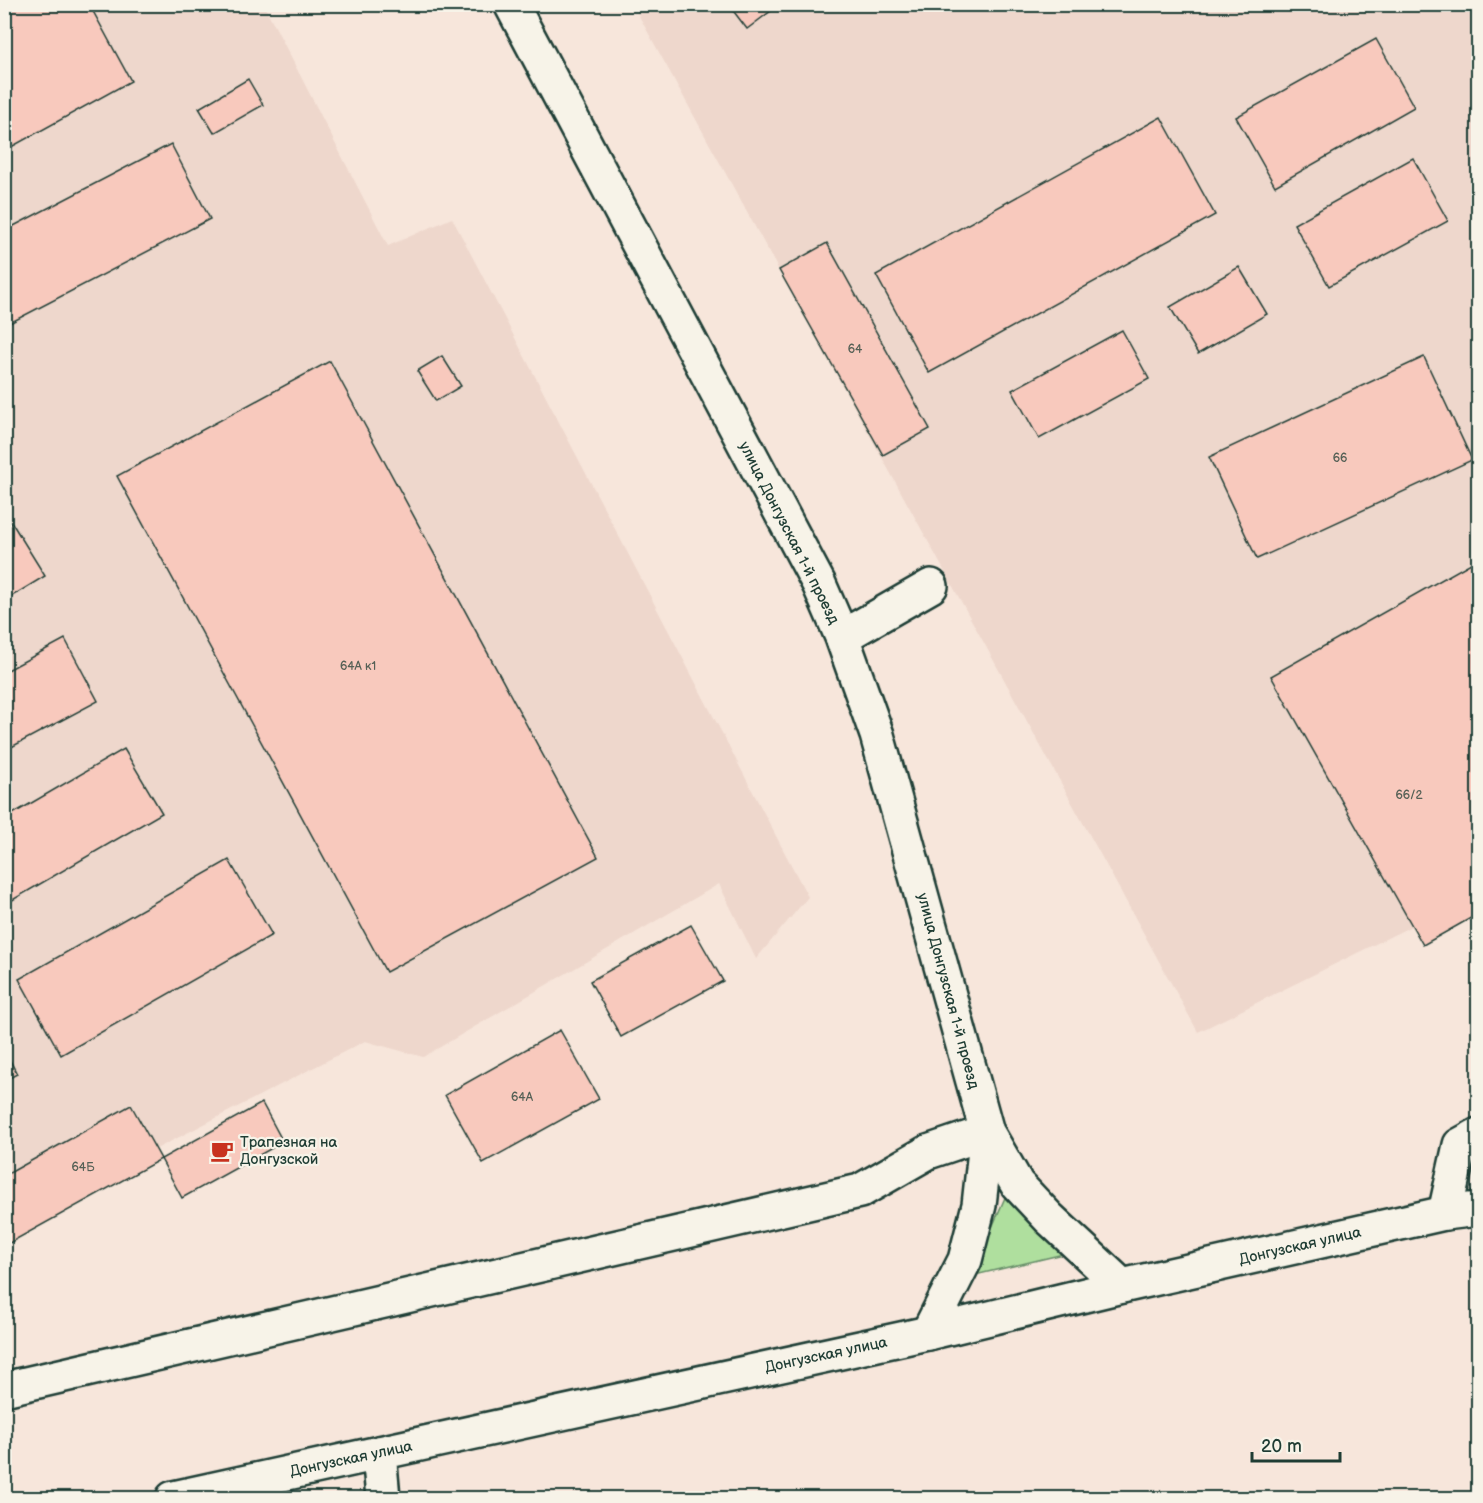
<svg xmlns="http://www.w3.org/2000/svg" width="1483" height="1503" font-family="'Balsamiq Sans',sans-serif">
  <style>
    .built { fill: #eed7cc }
    .green { fill: #afdf9e; stroke: #678e69; stroke-width: 1.5 }
    .building { fill: #f8c9bd; stroke: #1f3d34; stroke-width: 1.5 }
    .lines { fill: none; stroke-linecap: round; stroke-linejoin: round }
    .minor-casing { stroke: #1f3d34; stroke-width: 38 }
    .highway-casing { stroke: #1f3d34; stroke-width: 38 }
    .minor { stroke: #f7f3e8; stroke-width: 33 }
    .highway { stroke: #f7f3e8; stroke-width: 33 }
    .labels { text-anchor: middle; dominant-baseline: central; stroke-width: 4.5; stroke-linejoin: round; paint-order: stroke }
    .number-label { font-size: 12px; fill: #556056 }
    .street-label { font-size: 15px; fill: #1f3d34; stroke: #f7f3e8 }
    .poi-label { font-size: 15px; fill: #1f3d34; stroke: #f7f3e8; text-anchor: start }
  </style>
  <rect width="100%" height="100%" fill="#f7e6db"/>
  <filter id="ink" filterUnits="userSpaceOnUse"><feTurbulence type="fractalNoise" baseFrequency=".0167" numOctaves="2"/><feDisplacementMap in="SourceGraphic" scale="12" xChannelSelector="R" yChannelSelector="G"/><feConvolveMatrix kernelMatrix="1 2 1 2 8 2 1 2 1" color-interpolation-filters="sRGB"/></filter>
  <g filter="url(#ink)">
    <path class="built" d="M5,5h259l124,241 64,-28 356,679 -52,62 -37,-75 -296,173 -58,-16 -360,186z
      M633,5h845v888l-280,139z"/>
    <path class="green" d="M1007,1193l69,58 -105,25z"/>
    <path class="building" d="M4,4h85l42,77 -127,70z
      M728,4h52l-33,25z
      M1376,39l38,68 -139,79 -39,-69z
      M248,79l15,26 -49,28 -15,-25z
      M1161,117l54,98 -286,158 -53,-98z
      M171,144l39,75 -206,107v-95z
      M1413,158l35,63 -119,65 -35,-62z
      M827,243l103,186 -47,26 -104,-185z
      M1239,267l28,47 -69,40 -28,-47z
      M1122,330l27,49 -110,60 -27,-49z
      M442,356l19,30 -25,15 -19,-30z
      M1424,357l48,103 -215,99 -48,-102z
      M330,361l268,496 -212,115 -269,-496z
      M12,523l33,53 -41,25v-73z
      M1478,559v355l-55,31 -152,-269z
      M65,639l33,62 -94,50v-79z
      M124,749l38,64 -158,92v-86z
      M229,860l43,75 -211,120 -42,-76z
      M691,925l32,56 -102,56 -31,-56z
      M560,1030l39,69 -116,64 -38,-68z
      M4,1049l13,25 -13,7z
      M262,1103l21,39 -101,56 -21,-39z
      M131,1105l30,54 -157,87v-70z"/>
    <g class="lines">
      <g class="minor-casing">
        <path id="minor" d="M511,4l308,580 23,53 35,98 110,397 30,52 32,34 73,68
          M842,637l89,-51
          M1445,1213l15,-68 18,-10
          M928,1333l37,-73 14,-55 8,-73
          M4,1389l856,-198 68,-39 59,-20
          M379,1453l4,45"/>
      </g>
      <g class="highway-casing">
        <path id="highway" d="M173,1498l755,-165 194,-47 323,-73 33,-4"/>
      </g>
      <use href="#minor" class="minor"/>
      <use href="#highway" class="highway"/>
    </g>
  </g>
  <defs>
    <g id="cafe-bare" transform="scale(1.8)"><path d="M-5.5-4.5H6V0H3Q3 3.5 0 3.5H-2.5Q-5.5 3.5-5.5 0ZM3-3.2v2h1.7v-2ZM-6 4.5H4V6H-6Z" fill="#c8321e" stroke="#f7f3e8" stroke-width="2.5" paint-order="stroke"/></g>
  </defs>
  <g fill-rule="evenodd">
    <use href="#cafe-bare" x="222" y="1151"/>
  </g>
  <g class="labels">
    <g class="number-label">
      <text x="855" y="349">64</text>
      <text x="1340" y="458">66</text>
      <text x="358" y="666">64А к1</text>
      <text x="1409" y="795">66/2</text>
      <text x="522" y="1097">64А</text>
      <text x="83" y="1167">64Б</text>
    </g>
    <g class="street-label">
      <text transform="translate(789 533) rotate(63)">улица Донгузская 1-й проезд</text>
      <text transform="translate(948 991) rotate(75)">улица Донгузская 1-й проезд</text>
      <text transform="translate(1300 1246) rotate(-13)">Донгузская улица</text>
      <text transform="translate(826 1355) rotate(-12)">Донгузская улица</text>
      <text transform="translate(351 1459) rotate(-12)">Донгузская улица</text>
    </g>
    <g class="poi-label">
      <text x="240" y="1142">Трапезная на<tspan x="240" dy="17">Донгузской</tspan></text>
    </g>
  </g>
  <rect width="1483" height="1503" fill="none" stroke="#f7f3e8" stroke-width="24"/>
  <rect x="12" y="12" width="1459" height="1479" fill="none" stroke="#1f3d34" stroke-width="2" filter="url(#ink)"/>
  <path d="M1252 1452v9h88v-9" fill="none" stroke="#1f3d34" stroke-width="3"/>
  <text x="1261" y="1452" font-size="18" fill="#1f3d34" stroke="#f7f3e8" stroke-width="4.5" paint-order="stroke">20 m</text>
</svg>
